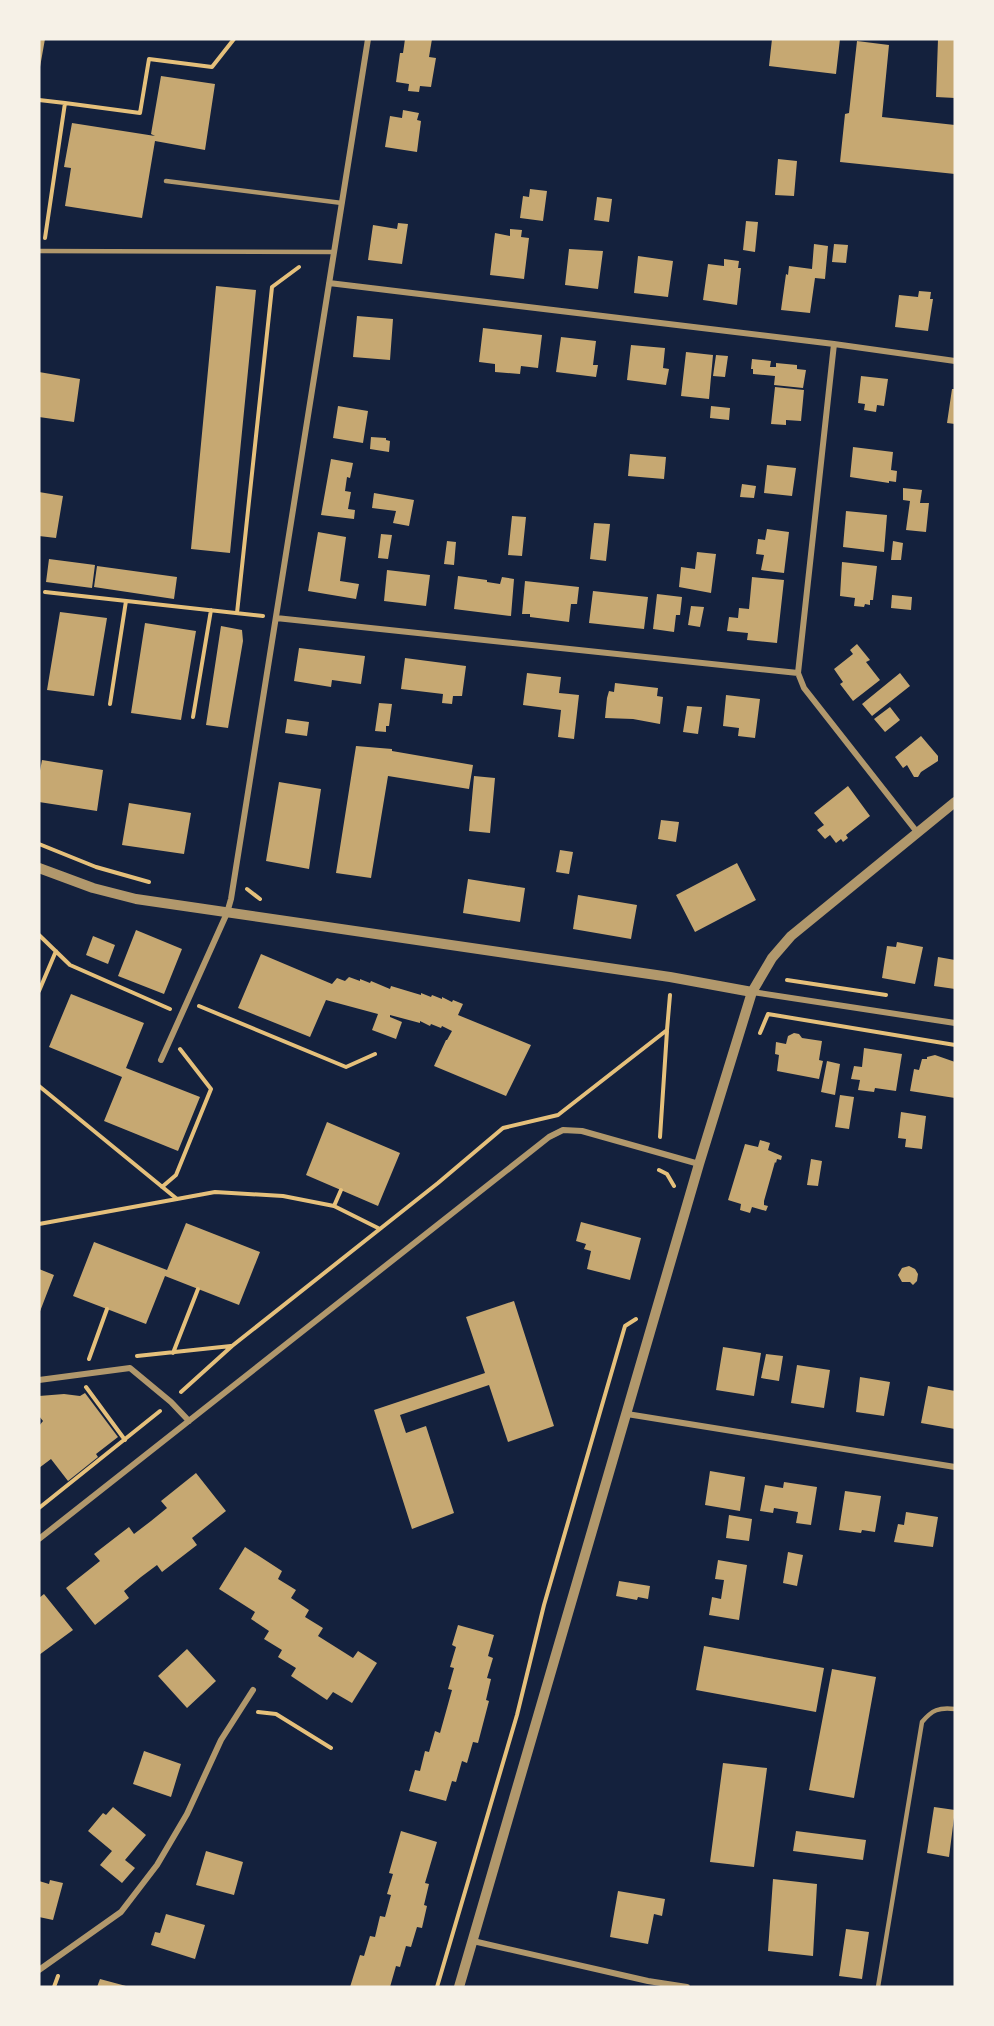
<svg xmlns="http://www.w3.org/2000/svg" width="994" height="2026" font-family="'Space Grotesk',sans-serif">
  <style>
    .building { fill: #c6a872 }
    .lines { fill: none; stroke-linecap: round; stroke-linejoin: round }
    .path { stroke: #e5c07b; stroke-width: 4 }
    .service { stroke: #b1986c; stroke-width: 4.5 }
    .minor { stroke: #b1986c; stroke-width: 6 }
    .tertiary { stroke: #b1986c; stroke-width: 10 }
  </style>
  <rect width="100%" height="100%" fill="#14213d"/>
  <path class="building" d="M39,39h6l-5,28h-1z
    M405,39h27l-3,18 7,1 -5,29 -11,-1 -1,6 -11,-1 1,-7 -13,-2 4,-29h3z
    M772,39h68l-4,35 -67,-8z
    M938,39h17v59l-19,-1z
    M857,41l32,4 -7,72 73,8v49l-115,-12 5,-48 4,-1z
    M161,76l54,8 -10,66 -50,-9 -13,77 -77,-12 6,-38 -7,-1 8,-44 83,13 -4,-2z
    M403,110l16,3 -2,7 4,1 -4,31 -32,-5 5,-31 12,2z
    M778,159l19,2 -3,35 -19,-1z
    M530,189l17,2 -4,30 -23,-3 3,-22 6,1z
    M597,197l15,2 -3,23 -15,-2z
    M746,221l12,1 -3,30 -12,-2z
    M398,223l10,1 -6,40 -34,-4 5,-35 24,4z
    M510,229l12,1 -1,7 8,1 -5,41 -34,-4 5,-42 15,3z
    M814,244l14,2 -3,33 -10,-1 -5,35 -29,-3 5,-36 2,1 1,-9 23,3z
    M834,244l14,1 -2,18 -14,-1z
    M569,249l34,2 -5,38 -33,-4z
    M638,256l35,5 -5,36 -34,-4z
    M724,259l15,2 -1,7h3l-4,37 -34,-5 5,-36 16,2z
    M216,286l40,4 -26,263 -39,-4z
    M919,291l12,1 -1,7h3l-5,32 -33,-4 4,-32 19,2z
    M357,316l36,3 -3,41 -37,-3z
    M483,328l59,7 -4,33 -17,-2 -1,8 -25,-2v-8l-16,-2z
    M561,337l35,4 -3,24h5l-2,12 -40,-5z
    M631,345l34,3 -2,20 6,1 -3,16 -39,-5z
    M686,352l27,3 -4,44 -28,-3z
    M716,355l12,1 -3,21 -12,-1z
    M752,359l19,2 -1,6h6v-4l21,2v4l9,1 -3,18 -29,-3 1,-9 -22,-2v-5h-2z
    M39,372l41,7 -6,43 -35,-5z
    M861,376l27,3 -4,27 -7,-1 -1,7 -12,-2 1,-6 -7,-1z
    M775,387l29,3 -3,31 -15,-1v5l-15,-1z
    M952,389h3v35l-8,-1z
    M338,406l30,5 -5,32 -30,-5z
    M711,406l19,2 -1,12 -19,-2z
    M371,437l15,1v2l4,1 -1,11 -19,-3z
    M853,447l40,5 -2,18 6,1 -1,11 -7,-1v2l-39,-6z
    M630,454l36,3 -2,22 -36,-3z
    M331,459l22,4 -3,15 -3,-1 -2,14 6,1 -3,17 7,1 -1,9 -33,-4z
    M767,465l29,3 -4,28 -28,-3z
    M742,484l14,2 -2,12 -14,-1z
    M903,488l19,2 -2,13h9l-3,29 -20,-2 4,-29 -7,-1z
    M39,492l24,4 -7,42 -17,-2z
    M374,493l40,7 -5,26 -16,-3 3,-12 -24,-3z
    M846,511l41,4 -3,37 -41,-5z
    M512,516l14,1 -4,39 -14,-1z
    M594,523l16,1 -4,37 -16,-2z
    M767,529l22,3 -5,41 -23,-3 3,-15 -8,-1 2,-15 7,1z
    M318,532l28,5 -6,44 19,3 -3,15 -48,-8z
    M381,534l11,1 -4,24 -10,-1z
    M447,541l9,1 -2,23 -10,-1z
    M893,541l10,2 -2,17h-10z
    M697,552l19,2 -5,39 -32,-6 2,-20 14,2z
    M49,559l46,6 -3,23 -46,-6z
    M842,562l35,4 -4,34h-3v5l-5,-1 -1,3 -10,-1 1,-8 -15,-2z
    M97,566l80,11 -3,22 -80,-12z
    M387,570l43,5 -4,31 -42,-5z
    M458,576l29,4v2l13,2 2,-7 12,2 -3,37 -57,-7z
    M752,577l32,3 -7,63 -30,-3 1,-7 -21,-2 2,-14 9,1 1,-10 10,1z
    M525,581l54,6 -2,17h-6l-2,18 -39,-5v-3h-8z
    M593,591l55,6 -4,32 -55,-6z
    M657,594l25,3 -2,18h-4l-2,17 -21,-3z
    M892,595l20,2 -1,13 -20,-2z
    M691,606l13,1 -4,20 -12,-2z
    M60,612l47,6 -13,78 -47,-6z
    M145,623l51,8 -15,89 -50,-7z
    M221,626l21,4 1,11 -15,87 -22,-3z
    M857,644l13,16 -4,2 14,18 -27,21 -13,-17 3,-2 -9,-13 19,-15 -3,-4z
    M299,648l66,8 -4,28 -29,-4 -1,7 -37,-6z
    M405,658l61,8 -4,30h-9l-1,8 -10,-1 1,-9 -42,-5z
    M527,673l34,4 -2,16 20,2 -5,44 -16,-2 3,-27 -38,-5z
    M900,673l10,13 -38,30 -10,-12z
    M615,683l43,5 -1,8 6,1 -3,27 -27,-5 -28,-1 2,-20 2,-7 5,1z
    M726,695l34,4 -5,39 -17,-2 1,-8 -16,-2z
    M379,703l13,1 -3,22h-3v6l-11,-1z
    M687,706l15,1 -4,27 -15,-2z
    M890,707l10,13 -15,12 -11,-13z
    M287,719l22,3 -2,14 -22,-3z
    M921,736l17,20v5l-17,11 -3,5h-4l-7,-12 -4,3 -8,-11z
    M356,746l36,3v2l81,14 -4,24 -81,-13 -17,102 -35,-5z
    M42,760l61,10 -6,41 -58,-9v-26z
    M474,776l21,2 -5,55 -21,-2z
    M279,782l42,7 -12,80 -43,-8z
    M848,786l22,30 -24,19 2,3 -5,4 -2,-3 -5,4 -6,-8 -5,4 -8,-9 7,-5 -10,-12z
    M129,803l62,10 -7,41 -62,-9z
    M661,820l18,2 -3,20 -18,-3z
    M560,850l13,2 -4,22 -13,-2z
    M737,863l19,37 -61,32 -19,-37z
    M468,879l57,9 -5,34 -57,-9z
    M578,895l59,10 -6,34 -58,-10z
    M136,930l46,19 -18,45 -46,-18z
    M93,936l22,9 -7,19 -22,-9z
    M897,942l26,5 -8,37 -33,-6 5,-32 9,1z
    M261,954l71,30 5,-6 8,3 4,-4 11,4v-2l10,4 1,-2 19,8 1,-3 30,9v-2l10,4 1,-2 10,4v-2l10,5 1,-2 10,4 -5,11 73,30 -25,51 -72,-30 12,-26h1l5,-9 -10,-5 -1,2 -10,-4 -1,2 -10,-5v2l-30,-8v2l12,5 -6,17 -24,-9 6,-16 -52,-14 -16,37 -72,-29z
    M938,957l17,3v29l-21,-3z
    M71,994l73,29 -18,45 74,29 -22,54 -74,-30 18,-44 -73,-30z
    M794,1033l5,1 3,4 20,3 -3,19 4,1 -4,18 -42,-8 2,-16 -4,-1 1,-12 10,2 2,-8z
    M864,1048l38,6 -6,37 -21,-3 -1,4 -16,-2 2,-10 -9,-1 3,-13 8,1z
    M935,1055l20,7v36l-45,-7 4,-22 5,1 3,-11h5v-2z
    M827,1061l13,3 -5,31 -14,-3z
    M840,1095l14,2 -5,32 -14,-2z
    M901,1112l25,4 -4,33 -17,-2 1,-8 -8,-1z
    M327,1122l73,31 -22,53 -72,-31z
    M760,1140l10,3 -2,7 14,6 -1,4 -4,-1 -1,4 -1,-1 -11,39v4l4,1 -2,5 -14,-4 -2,6 -10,-3 1,-6 -13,-4 17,-56 13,3z
    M811,1159l11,2 -4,25 -11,-1z
    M581,1222l60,16 -11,42 -43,-11 4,-18 -7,-2 2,-5 -10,-3z
    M186,1223l74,29 -21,53 -74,-29 -19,48 -73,-28 21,-54 73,28z
    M909,1266l6,3 3,5 -1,7 -4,4 -3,-3h-8l-4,-7 4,-7z
    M39,1269l15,6 -15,39z
    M514,1301l40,125 -46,16 -19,-57 -89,30 6,18 20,-7 28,87 -42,16 -38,-119 111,-37 -19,-56z
    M723,1347l38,6 -7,43 -38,-6z
    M766,1354l17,2 -4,25 -18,-3z
    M797,1365l33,5 -6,38 -33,-5z
    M860,1377l30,5 -6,34 -28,-4z
    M928,1386l27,5v38l-34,-6z
    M85,1393l33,44 -22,17 2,3 -30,24 -17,-22 -12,9v-42l4,-5 -4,-5v-20l25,-2 16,2z
    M710,1471l35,6 -5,34 -35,-6z
    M196,1473l30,38 -34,27 5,7 -35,27 -5,-7 -16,12 -17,14 5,7 -34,27 -29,-37 34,-27 -6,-7 35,-27 5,7 17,-13 16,-13 -6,-7z
    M784,1482l33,5 -6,38 -15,-2 2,-11 -24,-4 -1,5 -13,-2 5,-26 18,3z
    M845,1491l36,5 -6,36 -13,-2 -1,3 -22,-3z
    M906,1512l32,5 -5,30 -39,-5 4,-18 6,1z
    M729,1515l23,4 -3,22 -23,-3z
    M245,1547l37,24 -4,8 18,11 -5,8 18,12 -4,7 18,11 -5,8 35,22 5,-7 19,12 -25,40 -19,-11 -6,8 -36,-24 5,-8 -18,-11 4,-7 -18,-11 5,-8 -18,-12 4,-7 -36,-23z
    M788,1552l15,3 -6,31 -14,-3z
    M718,1560l29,5 -8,55 -30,-5 3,-18 9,2 3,-19 -9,-1z
    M619,1581l31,5 -2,13 -10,-2 -1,3 -21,-4z
    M44,1594l29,36 -34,25v-57z
    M458,1625l36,10 -6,21 5,2 -6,20 4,1 -5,21 3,1 -11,42 -5,-1 -6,21 -5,-2 -6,21 -4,-1 -6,20 -37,-10 6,-21 5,1 5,-20 4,1 6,-21 5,2 12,-43 -4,-1 6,-21 -4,-1 6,-20 -4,-2z
    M704,1646l120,22 -8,44 -120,-22z
    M187,1649l29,32 -29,27 -29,-32z
    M832,1669l44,8 -22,121 -45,-8z
    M144,1751l37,13 -10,33 -38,-13z
    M723,1763l44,5 -13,99 -44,-5z
    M113,1807l33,28 -21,25 10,8 -13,15 -22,-18 12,-14 -24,-20 15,-18 3,2z
    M934,1807l21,3 -6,47 -22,-4z
    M401,1831l36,11 -12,41 4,1 -5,21 3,1 -5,22 -5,-1 -6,20 -5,-1 -6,21 -4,-1 -6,21h-40l10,-32 4,1 6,-20 5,1 5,-21 5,1 6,-22 -4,-1 6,-20 -4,-1z
    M796,1831l70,9 -3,20 -70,-9z
    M206,1851l37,11 -9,33 -38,-10z
    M773,1879l44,5 -4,72 -45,-5z
    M50,1880l13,3 -10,37 -14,-3v-36l10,3z
    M618,1891l47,8 -3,17 -8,-2 -6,30 -38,-7z
    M166,1914l39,11 -10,34 -44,-14 4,-13 5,1z
    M846,1929l23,3 -7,47 -23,-3z
    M100,1979l26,7v1h-29z"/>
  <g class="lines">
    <path class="path" d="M39,100l26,3
      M45,238l20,-135 75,10 9,-54 63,8 22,-28
      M45,592l218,24
      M237,613l35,-326 27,-20
      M110,704l16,-103
      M193,717l18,-107
      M39,844l57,23 53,15
      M247,889l13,10
      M39,935l31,30 100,44
      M787,980l99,15
      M39,991l17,-40
      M199,1006l147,61 29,-13
      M760,1033l8,-19 187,31
      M39,1086l138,113 -138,25
      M660,1137l7,-106
      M659,1170l8,4 7,12
      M162,1187l14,-12 35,-86 -31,-40
      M177,1199l38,-7 68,4 51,10 44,22
      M334,1206l7,-16
      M173,1353l25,-64
      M137,1356l94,-10
      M89,1359l18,-50
      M86,1387l39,53
      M181,1392l51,-46 206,-163 65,-55 55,-13 109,-85 3,-35
      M39,1508l121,-97
      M258,1712l18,2 55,34
      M54,1987l4,-11
      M437,1987l80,-272 27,-110 81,-279 11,-7"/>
    <path class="service" d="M166,181l176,22
      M39,251l295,1
      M878,1987l44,-265c10,-12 17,-15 33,-13"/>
    <path class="minor" d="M329,283l505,61 121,17
      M276,618l522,55 6,15 113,144
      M798,673l36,-329
      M752,992l203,31
      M161,1060l66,-147 4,-14 137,-860
      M39,1380l91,-12 41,34 18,19
      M627,1414l328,53
      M39,1539l510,-402 14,-7 19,1 117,33
      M473,1941l175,40 39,6
      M39,1970l82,-58 36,-47 30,-51 34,-74 32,-50"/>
    <path class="tertiary" d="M39,868l54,20 43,11 534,78 82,15
      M459,1987l240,-823 53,-172 20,-34 19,-22 164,-134"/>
  </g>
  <rect width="994" height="2026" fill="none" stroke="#f6f1e7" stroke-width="81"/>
</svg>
